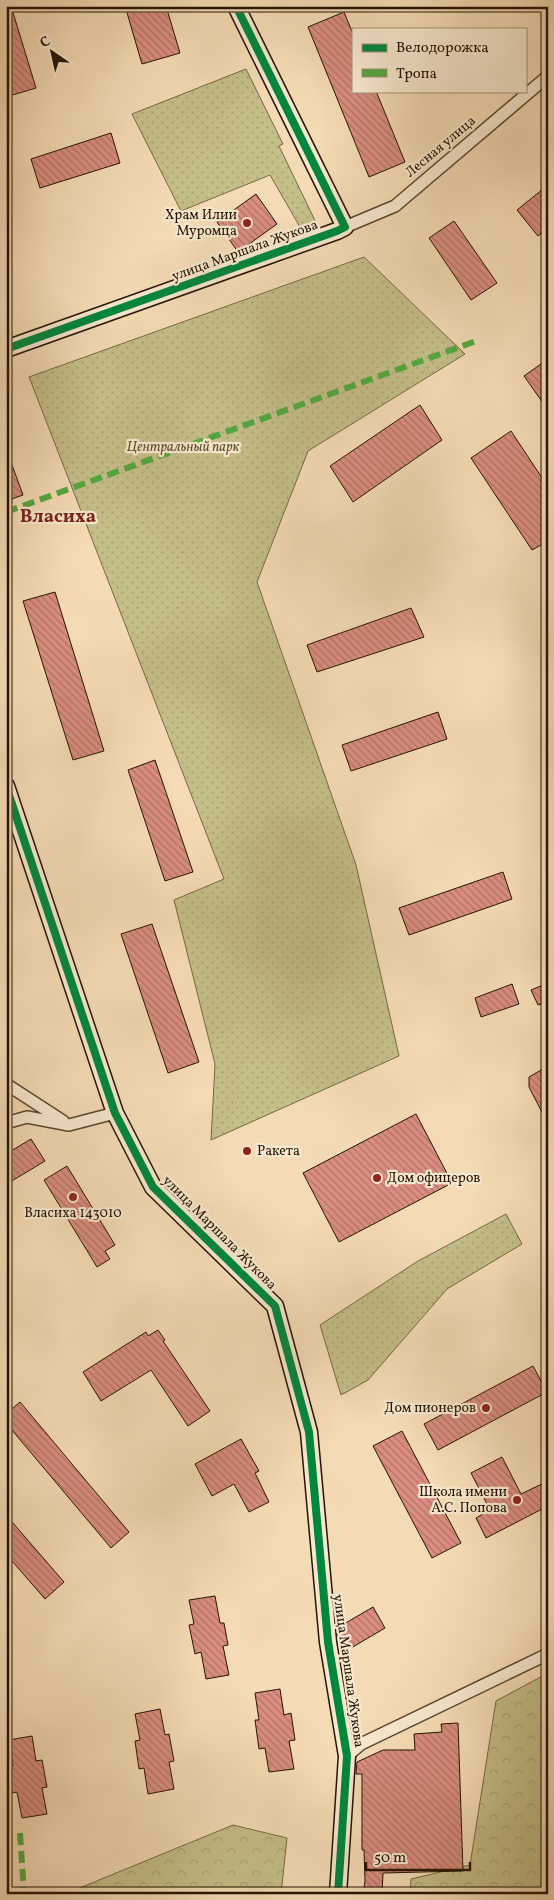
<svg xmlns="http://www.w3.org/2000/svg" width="554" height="1900" font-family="Vollkorn,serif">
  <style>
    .forest { fill: url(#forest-crowns); stroke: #746944 }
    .park { fill: url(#park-dots); stroke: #746944 }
    .building { fill: url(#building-back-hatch); stroke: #251401 }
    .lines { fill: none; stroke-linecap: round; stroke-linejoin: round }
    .street-casing { stroke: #59462e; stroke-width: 14 }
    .secondary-casing { stroke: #251401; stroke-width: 19 }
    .street { stroke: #f8e8cf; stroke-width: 11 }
    .secondary { stroke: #f8e8cf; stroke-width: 16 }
    .quiet { stroke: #53a840; stroke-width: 6; stroke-dasharray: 12 6; stroke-linecap: butt }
    .cycleway-casing { stroke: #f8e8cf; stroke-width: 11 }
    .cycleway { stroke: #00873e; stroke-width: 8 }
    .poi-dot { fill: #8f2418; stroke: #f8e8cf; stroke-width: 2 }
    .labels { text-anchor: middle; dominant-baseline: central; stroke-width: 4.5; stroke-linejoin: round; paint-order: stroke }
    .street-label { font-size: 14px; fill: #251401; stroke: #f8e8cf }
    .poi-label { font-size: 14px; fill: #251401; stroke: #f8e8cf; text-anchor: end }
    .park-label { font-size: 14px; font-style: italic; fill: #5d5030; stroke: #f8e8cf }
    .district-label { font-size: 19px; font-weight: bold; fill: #7a1f14; stroke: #f8e8cf }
  </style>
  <defs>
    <pattern id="forest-crowns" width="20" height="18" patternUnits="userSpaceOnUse" patternTransform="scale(1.25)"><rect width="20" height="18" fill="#c4be88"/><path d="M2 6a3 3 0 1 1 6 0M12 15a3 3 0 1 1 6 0" fill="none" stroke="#a8a274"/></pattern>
    <pattern id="park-dots" width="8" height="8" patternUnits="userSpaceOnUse" patternTransform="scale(1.25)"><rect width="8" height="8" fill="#c4be88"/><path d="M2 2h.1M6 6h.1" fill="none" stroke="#a8a274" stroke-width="1.8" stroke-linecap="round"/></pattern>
    <pattern id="building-back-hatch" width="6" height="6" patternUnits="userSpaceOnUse" patternTransform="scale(1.25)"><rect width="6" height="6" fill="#da8d80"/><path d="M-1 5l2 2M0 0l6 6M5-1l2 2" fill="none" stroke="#b17266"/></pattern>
  </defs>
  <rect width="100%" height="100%" fill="#f5dbb5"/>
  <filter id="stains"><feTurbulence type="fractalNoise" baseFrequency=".004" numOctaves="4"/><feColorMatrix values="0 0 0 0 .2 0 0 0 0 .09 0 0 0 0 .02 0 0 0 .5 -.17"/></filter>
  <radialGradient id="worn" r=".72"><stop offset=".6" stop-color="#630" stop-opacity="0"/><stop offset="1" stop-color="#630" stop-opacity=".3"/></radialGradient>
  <path class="forest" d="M548,1673v221h-138l1,-15 59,-14 26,-164z
    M233,1825l54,13 -6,56h-216z"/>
  <path class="park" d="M246,69l37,75 -4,2 41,85 -16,3 -34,-59 -89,36 -49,-97z
    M364,257l101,97 -157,97 -51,131 99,283 43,191 -188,84 4,-76 -41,-164 50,-21 -195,-502z
    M506,1214l16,30 -75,45 -79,91 -27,15 -21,-70 98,-64z"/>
  <path class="building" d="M6,6h5l25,82 -30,9z
    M125,6h41l14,47 -38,11z
    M344,12l9,22v57h23l29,71 -36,15 -61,-150z
    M111,133l9,30 -80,25 -9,-29z
    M548,185v43l-10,8 -21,-26z
    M256,194l21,30 -39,28 -21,-30z
    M454,221l43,62 -26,17 -42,-62z
    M548,359v51l-24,-34z
    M420,405l22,35 -89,62 -23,-36z
    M511,431l37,56v54l-16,9 -61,-92z
    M6,454h2l15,41 -17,6z
    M55,592l49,159 -31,9 -50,-159z
    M411,608l13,29 -107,35 -10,-27z
    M438,712l9,27 -96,32 -9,-26z
    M155,760l38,112 -28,9 -37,-111z
    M503,872l9,27 -103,36 -10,-27z
    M152,924l47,138 -31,11 -47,-139z
    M548,983v18l-10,4 -7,-15z
    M512,984l7,20 -38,13 -6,-19z
    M548,1066v58l-19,-37v-10z
    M416,1114l36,69 -113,59 -36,-69z
    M31,1139l14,22 -35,21 -4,-6v-22z
    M67,1166l48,79 -10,6 5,8 -13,8 -53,-87z
    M158,1330l7,10 -2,1 47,70 -22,15 -37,-56 -50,31 -18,-29 63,-40 2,4z
    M533,1366l14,26 -109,58 -14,-26z
    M20,1402l109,130 -18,16 -105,-125v-9z
    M402,1431l59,112 -29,15 -59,-112z
    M241,1439l18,32 -4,2 14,29 -20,10 -15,-28 -22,12 -17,-32z
    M502,1457l19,37 27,-13v25l-62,32 -10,-20 14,-8 -19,-37z
    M6,1515l58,67 -19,17 -39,-45z
    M215,1596l5,27h4l4,22 -5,1 6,29 -23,4 -5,-27 -6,2 -6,-29 5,-1 -5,-24z
    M373,1607l12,21 -39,23 -8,-15 -1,-8z
    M280,1689l4,26 7,-2 4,27 -6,1 5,28 -25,3 -4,-24 -6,1 -4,-29h4l-4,-27z
    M160,1709l5,26 4,-1 5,27 -5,1 5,27 -26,5 -4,-26 -5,1 -4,-28 5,-1 -5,-26z
    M458,1723l5,148 -80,2 -1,21h-19l2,-13 -1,-31h-2v-76h-6l1,-12 26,-12h32l-1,-16 28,-2 -1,-8z
    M32,1736l4,25 6,-1 5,27 -5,1 5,26 -25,4 -5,-26 -5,1 -5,-26 6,-1 -4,-26z"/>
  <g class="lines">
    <g class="street-casing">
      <path id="street" d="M345,227l50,-21 153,-130
        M6,1084l57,37
        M6,1123l21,-6 42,8 46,-12
        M347,1756l14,-12 187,-90"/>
    </g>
    <g class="secondary-casing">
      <path id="secondary" d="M6,349l331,-118 8,-4 -109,-221
        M6,786l109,327 38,74 122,119 34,126 19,210 19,114 -9,138"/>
    </g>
    <use href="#street" class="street"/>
    <use href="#secondary" class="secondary"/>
    <path class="quiet" d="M6,512l470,-171
      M20,1833l4,61"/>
    <g class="cycleway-casing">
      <path id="cycleway" d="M6,349l331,-118 8,-4 -109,-221
        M6,786l109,327 38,74 122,119 34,126 19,210 19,114 -9,138"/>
    </g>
    <use href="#cycleway" class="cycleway"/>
  </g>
  <g class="poi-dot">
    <circle cx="247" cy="223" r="5"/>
    <circle cx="247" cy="1151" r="5"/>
    <circle cx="377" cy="1178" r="5"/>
    <circle cx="73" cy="1197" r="5"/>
    <circle cx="486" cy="1408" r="5"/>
    <circle cx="517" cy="1500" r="5"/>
  </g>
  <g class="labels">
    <g class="street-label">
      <text transform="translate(441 147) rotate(-40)">Лесная улица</text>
      <text transform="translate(245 251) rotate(-20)">улица Маршала Жукова</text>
      <text transform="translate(219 1233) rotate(45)">улица Маршала Жукова</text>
      <text transform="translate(348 1671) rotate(82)">улица Маршала Жукова</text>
    </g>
    <g class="poi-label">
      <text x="237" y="215">Храм Илии<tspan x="237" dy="16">Муромца</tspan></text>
      <text x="257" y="1151" text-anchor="start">Ракета</text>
      <text x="387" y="1178" text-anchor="start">Дом офицеров</text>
      <text x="73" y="1213" text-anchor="middle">Власиха 143010</text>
      <text x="476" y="1408">Дом пионеров</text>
      <text x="507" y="1492">Школа имени<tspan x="507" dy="16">А.С. Попова</tspan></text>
    </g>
    <g class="park-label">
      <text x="183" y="447">Центральный парк</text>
    </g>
    <g class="district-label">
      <text x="58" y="517">Власиха</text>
    </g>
  </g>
  <rect width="554" height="1900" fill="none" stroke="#f5dbb5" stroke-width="25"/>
  <rect x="8" y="8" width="539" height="1885" fill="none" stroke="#251401" stroke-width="2.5"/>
  <rect x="12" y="12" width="529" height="1875" fill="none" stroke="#251401"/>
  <rect x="352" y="28" width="175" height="65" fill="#f8e8cf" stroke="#a4937d"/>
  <rect x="362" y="44" width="25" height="8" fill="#00873e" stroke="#a4937d"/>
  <text x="396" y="52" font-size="15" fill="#251401">Велодорожка</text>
  <rect x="362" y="69" width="25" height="8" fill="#53a840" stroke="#a4937d"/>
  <text x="396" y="78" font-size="15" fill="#251401">Тропа</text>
  <g transform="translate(52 52) rotate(326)" stroke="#f8e8cf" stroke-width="4" paint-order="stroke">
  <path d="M0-4L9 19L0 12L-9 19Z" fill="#251401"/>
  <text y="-8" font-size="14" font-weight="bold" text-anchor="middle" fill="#251401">С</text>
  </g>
  <path d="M366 1862v8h104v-8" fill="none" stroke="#251401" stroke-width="2.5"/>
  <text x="374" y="1862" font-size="15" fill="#251401" stroke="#f8e8cf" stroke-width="4" paint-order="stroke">50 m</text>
  <rect width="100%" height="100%" filter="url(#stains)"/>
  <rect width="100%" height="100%" fill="url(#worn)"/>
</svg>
